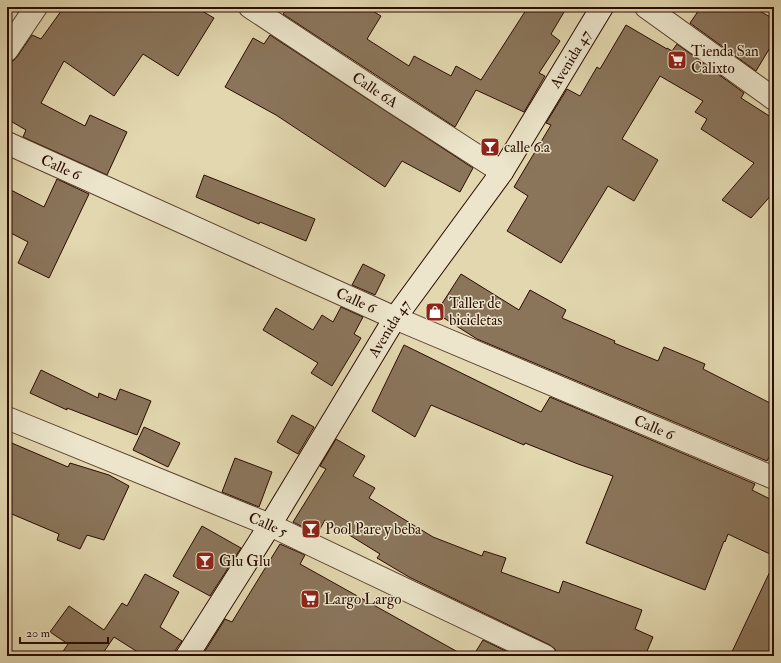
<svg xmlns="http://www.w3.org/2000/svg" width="781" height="663" font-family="'IM FELL Double Pica',serif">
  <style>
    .building { fill: #8a755b; stroke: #2b0b00 }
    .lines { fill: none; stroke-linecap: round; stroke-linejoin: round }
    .street-casing { stroke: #593e2c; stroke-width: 24 }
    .secondary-casing { stroke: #2b0b00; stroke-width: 24 }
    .street { stroke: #ece5cb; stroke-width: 22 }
    .secondary { stroke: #ece5cb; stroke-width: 22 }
    .labels { text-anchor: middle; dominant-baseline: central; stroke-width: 3; stroke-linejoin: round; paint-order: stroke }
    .poi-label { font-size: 15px; fill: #2b0b00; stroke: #ece5cb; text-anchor: start }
    .street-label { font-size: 15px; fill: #2b0b00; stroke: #ece5cb }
  </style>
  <rect width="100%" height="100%" fill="#e2d7af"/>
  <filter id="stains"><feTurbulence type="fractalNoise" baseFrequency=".005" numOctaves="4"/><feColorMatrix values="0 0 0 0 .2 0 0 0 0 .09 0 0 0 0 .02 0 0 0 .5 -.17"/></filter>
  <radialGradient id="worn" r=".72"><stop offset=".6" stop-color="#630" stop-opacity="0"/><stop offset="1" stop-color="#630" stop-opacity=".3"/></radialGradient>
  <path class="building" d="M64,7h131l19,11 -36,58 -35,-22 -29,42 -50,-35 -23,42 44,23 5,-11 37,17 -20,43 -84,-38 3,-7 -19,-11v-57l6,-1 4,-4 15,-22 9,4z
    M288,7h78l15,9 -14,23 42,27 5,-10 37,20 5,-10 25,14 47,-73h39l-16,27 9,7 -21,32 6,3 -21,36 -48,-22 -21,37 -172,-113z
    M701,7h51l22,12v22l-18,30 -66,-48z
    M626,25l41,24v-1l5,3 5,-7 67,49 -3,5 33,21v73l-23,26 -29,-18 32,-37 -53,-34 6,-10 -12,-7 8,-11 -43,-25 -38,63 36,21 -24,41 -26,-15 -47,77 -54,-32 21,-35 -14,-9 37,-62 -5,-2 21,-34 13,7 17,-29 3,2z
    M270,35l203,133 -13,24 -58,-31 -17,26 -109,-72 -51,-28 28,-49 11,6z
    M204,175l111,44 -9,22 -46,-19 -1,2 -63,-27z
    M57,179l32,15 -40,84 -31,-15 10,-21 -21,-11v-43l37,19z
    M363,264l22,11 -10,20 -23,-10z
    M461,274l58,36 11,-20 36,20 -4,8 53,23 -1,2 44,18 6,-14 41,17 -2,5 71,36v43l-7,13 -290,-122 -41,-26z
    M341,307l22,10 -9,17 7,4 -29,48 -21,-13 7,-10 -55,-33 13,-22 37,22 9,-15 11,7z
    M404,345l137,67 9,-15 205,87 -3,6 22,11v55l-46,-22 -3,8 -1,-1 -19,49 -119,-47 27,-67 -35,-12 -53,-21 -1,2 -93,-40 -16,32 -43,-26z
    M41,370l57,28 1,-5 17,7 4,-11 31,12 -14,34 -70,-27v2l-37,-17z
    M292,415l22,12 -16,27 -21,-12z
    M144,427l36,16 -12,24 -35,-17z
    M336,439l29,17 -12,20 22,12 -6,10 64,39 49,19 2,-5 22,7 -5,14 58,21 4,-12 79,29 -7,19 18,8 -8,19h-88l-2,-7 -5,-4 -141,-68 -32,-19 3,-4 -55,-34 -8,14 -24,-12 33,-53 -6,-3z
    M7,441l61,26 2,-4 39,12 20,11 -25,54 -17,-5 -7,14 -23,-9 2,-6 -52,-22z
    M235,458l37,14 -13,35 -37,-15z
    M202,526l39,22 -31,48 -37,-20z
    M280,544l25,11 -5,9 165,92h-167l-11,-5 -3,5h-82l23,-37 7,3z
    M774,563v93h-44z
    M145,574l34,18 -19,35 22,14 -6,8 -1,7h-31l-30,-19 -13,19h-41l8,-12 -18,-12 19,-26 35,24 18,-27 5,3z
    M483,640l33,16h-43z"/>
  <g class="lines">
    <g class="street-casing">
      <g id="street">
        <path id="s1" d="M250,7l142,94 110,71"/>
        <path d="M646,7l128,92"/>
        <path d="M7,50l29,-43"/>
        <path id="s2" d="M7,143l388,175 379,160"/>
        <path id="s3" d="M7,418l263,107 275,131"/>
      </g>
    </g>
    <g class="secondary-casing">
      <g id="secondary">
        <path id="s4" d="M187,656l83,-131 125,-207 107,-146 100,-165"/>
      </g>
    </g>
    <use href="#street" class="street"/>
    <use href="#secondary" class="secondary"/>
  </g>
  <defs>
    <g id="supermarket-square" transform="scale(1)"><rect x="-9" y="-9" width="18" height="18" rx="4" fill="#8f2418" stroke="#ece5cb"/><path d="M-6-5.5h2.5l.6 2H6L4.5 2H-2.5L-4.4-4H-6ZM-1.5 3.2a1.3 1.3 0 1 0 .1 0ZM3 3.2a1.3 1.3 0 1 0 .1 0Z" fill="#fff"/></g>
    <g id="bar-square" transform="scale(1)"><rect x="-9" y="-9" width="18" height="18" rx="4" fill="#8f2418" stroke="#ece5cb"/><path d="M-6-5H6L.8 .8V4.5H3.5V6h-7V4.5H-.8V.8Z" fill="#fff"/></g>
    <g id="shop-square" transform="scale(1)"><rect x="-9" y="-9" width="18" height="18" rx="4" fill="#8f2418" stroke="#ece5cb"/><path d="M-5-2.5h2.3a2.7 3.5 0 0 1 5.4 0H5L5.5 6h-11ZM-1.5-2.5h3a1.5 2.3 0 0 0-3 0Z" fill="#fff"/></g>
  </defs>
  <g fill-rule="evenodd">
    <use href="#supermarket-square" x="677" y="60"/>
    <use href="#bar-square" x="490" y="147"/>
    <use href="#shop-square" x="435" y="312"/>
    <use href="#bar-square" x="311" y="529"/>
    <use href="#bar-square" x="205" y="561"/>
    <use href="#supermarket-square" x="310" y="599"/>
  </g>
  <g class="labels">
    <g class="poi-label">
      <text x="691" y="51">Tienda San<tspan x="691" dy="17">Calixto</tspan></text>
      <text x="504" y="147">calle 6.a</text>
      <text x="449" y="303">Taller de<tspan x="449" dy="17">bicicletas</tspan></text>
      <text x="325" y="529">Pool Pare y beba</text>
      <text x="219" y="561">Glu Glu</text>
      <text x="324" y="599">Largo Largo</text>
    </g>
    <g class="street-label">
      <text stroke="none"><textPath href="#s4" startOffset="710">Avenida 47</textPath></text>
      <text stroke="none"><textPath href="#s1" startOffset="150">Calle 6A</textPath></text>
      <text stroke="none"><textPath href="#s2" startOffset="59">Calle 6</textPath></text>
      <text stroke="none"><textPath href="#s2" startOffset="383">Calle 6</textPath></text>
      <text stroke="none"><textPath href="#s4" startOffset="385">Avenida 47</textPath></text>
      <text stroke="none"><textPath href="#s2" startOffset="707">Calle 6</textPath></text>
      <text stroke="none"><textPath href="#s3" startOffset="282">Calle 5</textPath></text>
    </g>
  </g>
  <rect width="781" height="663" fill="none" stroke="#e2d7af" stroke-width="24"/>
  <rect x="8" y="8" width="765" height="647" fill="none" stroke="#2b0b00" stroke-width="2"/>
  <rect x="12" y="12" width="757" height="639" fill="none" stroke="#2b0b00"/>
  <path d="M20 637v6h88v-6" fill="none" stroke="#2b0b00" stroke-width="2"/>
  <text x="26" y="637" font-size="12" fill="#2b0b00" stroke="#ece5cb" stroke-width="3" paint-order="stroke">20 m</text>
  <rect width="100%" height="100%" filter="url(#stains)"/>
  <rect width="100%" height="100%" fill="url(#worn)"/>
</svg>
